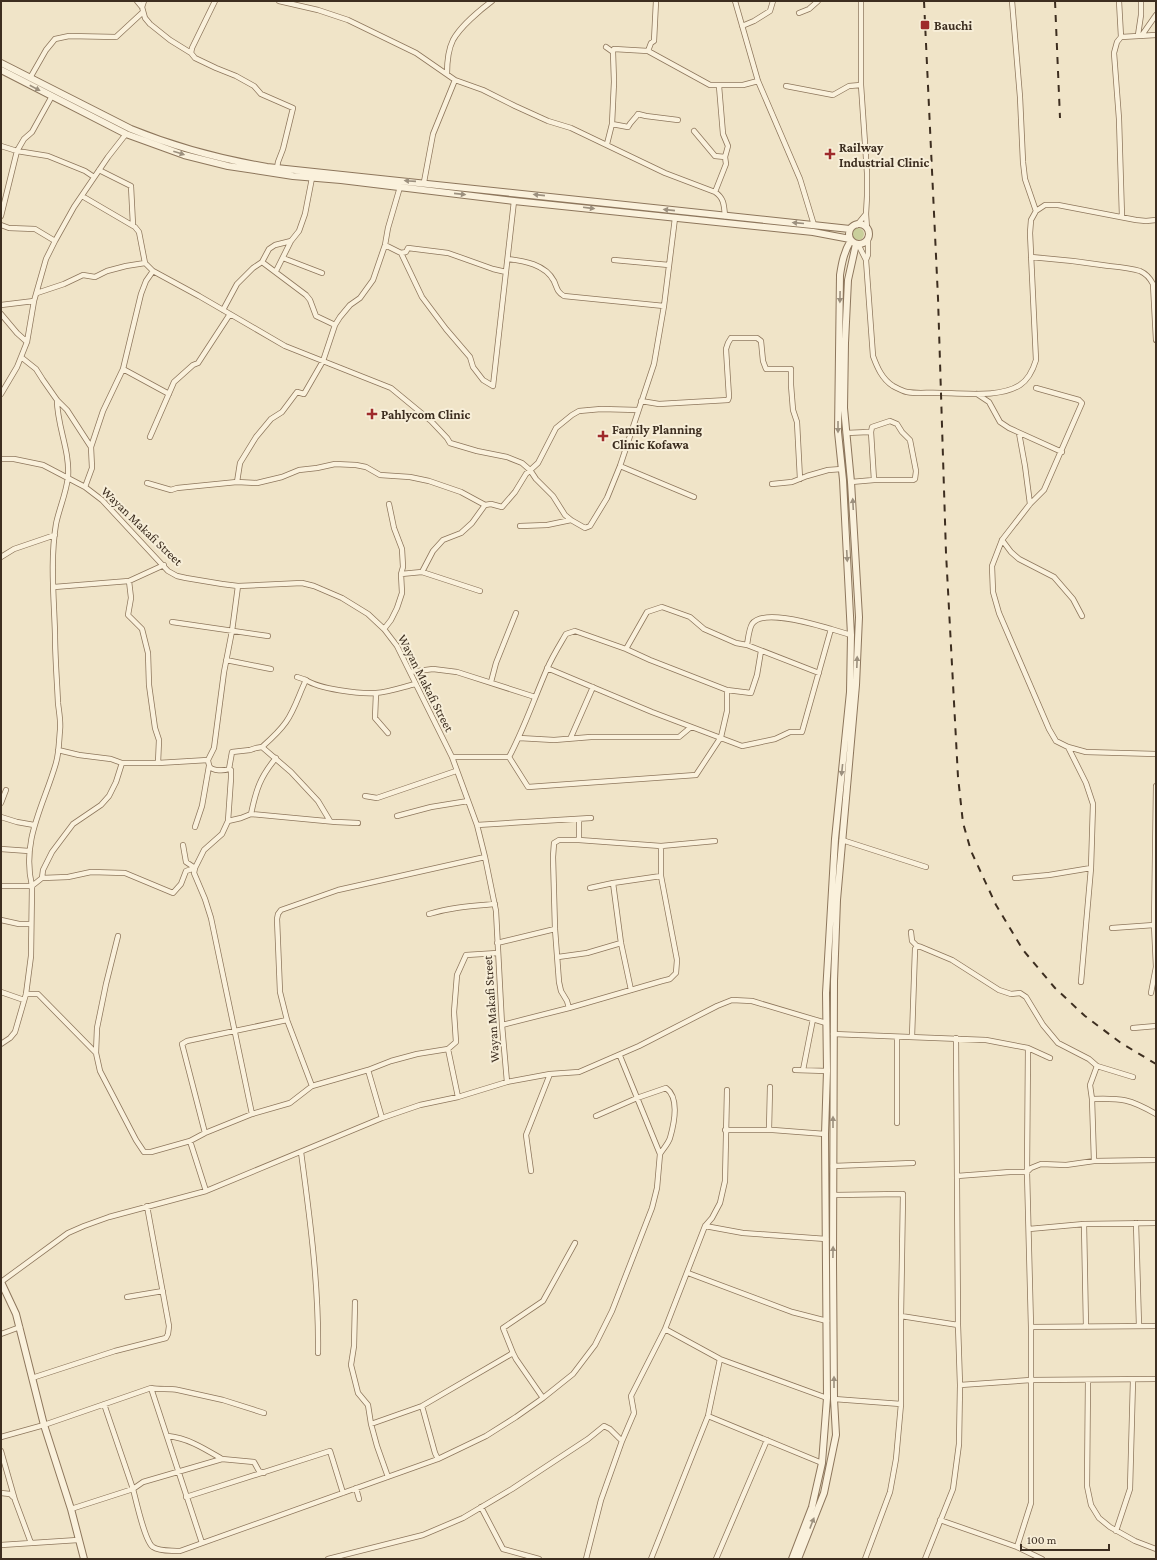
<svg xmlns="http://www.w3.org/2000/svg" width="1157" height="1560" font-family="'Crimson Pro',serif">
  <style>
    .grass { fill: #c9cf9b }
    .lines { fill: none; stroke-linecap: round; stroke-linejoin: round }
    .minor-casing { stroke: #8d765c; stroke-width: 6 }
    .tertiary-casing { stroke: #8d765c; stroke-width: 8 }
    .minor { stroke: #faf1dc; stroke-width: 4.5 }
    .tertiary { stroke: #faf1dc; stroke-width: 6 }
    .rail { stroke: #3d2e20; stroke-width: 2; stroke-dasharray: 7 7; stroke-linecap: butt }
    .oneway { fill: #9c907e }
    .poi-dot { fill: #9e2a2b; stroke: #f7eed8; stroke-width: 1.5 }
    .labels { text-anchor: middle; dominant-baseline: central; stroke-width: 4; stroke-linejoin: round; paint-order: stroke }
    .poi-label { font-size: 13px; font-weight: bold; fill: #3d2e20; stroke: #f7eed8; text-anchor: start }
    .street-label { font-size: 13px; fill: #3d2e20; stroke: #f7eed8 }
  </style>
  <rect width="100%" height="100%" fill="#f0e4c8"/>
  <path class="grass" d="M852 234a6 6 0 1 1 12 0a6 6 0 1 1-12 0Z"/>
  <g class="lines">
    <g class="minor-casing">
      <path id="minor" d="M137,1l5,6 3,11 5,6 20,16 21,13 4,5 21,10 20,8 18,10 7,8 32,14 -10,41 -5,13 -1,6
        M279,1l39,9 30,10 68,33 39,27 28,10 32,16 33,15 23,7 94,45 50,19c9,6 9,13 10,24
        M735,1l23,80 42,98 14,46
        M861,1v84l6,88v23l-1,18 1,15
        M1012,1l8,96 3,65 2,17 11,32
        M1119,1l2,36
        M142,7l2,-6
        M799,13l10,-4 9,-8
        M742,26l12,-5 16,-10 3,-10
        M1138,35l3,-20v-14
        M1142,35l14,-20
        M606,47l7,5 1,30 -2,42 -5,20
        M614,49l34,2 62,34h33l15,-4
        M648,51l3,-8 3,-2 2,-40
        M191,53l1,-5 23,-47
        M447,74c0,-10 1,-24 6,-34 7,-13 27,-30 39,-39
        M30,78l16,-28 9,-11 14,-3 47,1 27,-25
        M719,86l4,48 5,12 -3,11
        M786,86l47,9 16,-9 12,-1
        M612,124l16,3c3,-6 7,-8 10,-13l8,2 32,4
        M694,131l21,25 10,1 1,7 -11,28
        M1,146l16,5 31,5 37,15 9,6
        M99,170l32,16 2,39
        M424,182l9,-48 22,-54
        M82,196l53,31 4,5 6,31 8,8 46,25 86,50 106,42 40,33 16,17 3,5 27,8 30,6 15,6 8,7 6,9 17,17 12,19 6,5 14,8 5,-2 17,-28 13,-32 34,-102 10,-58 11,-88
        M1,216l16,-65 7,-12 8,-7 20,-36
        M1122,217l-3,-98 -5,-66 3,-11 4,-5 35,-2
        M1,225l8,3 26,1 20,12
        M857,225l9,-11
        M858,244l8,16 7,96c4,11 9,23 20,30 4,2 9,5 14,6 11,2 23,0 34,1 23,0 59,5 79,-8 9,-6 13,-15 16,-25l-6,-127 1,-13 5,-9 9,-6h13l78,15 10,1 10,-1
        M385,245l16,8 21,44 24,32 24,28 3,10 10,13 10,6 21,-185
        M401,253l5,-1 2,-4 40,5 45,16 13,3
        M1031,257c26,2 52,5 78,9 10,1 21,2 31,5 7,3 10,7 13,13l3,56
        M283,258l39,15
        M508,259c16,2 37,5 46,22 3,7 3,11 10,15l100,10
        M614,260l55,5
        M866,260l2,-5v-19
        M262,262l44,33 4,5 6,16 19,9
        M276,271l15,-30 8,-10 6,-17 7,-36
        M37,293l27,-9 19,-9 12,2 12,-6 19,-5 19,-3
        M1,305l33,-4
        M223,310l14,-26 16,-16 9,-6 7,-13 6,-4 16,-4
        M1,314l16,19 10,9
        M21,357l15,12 7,11 14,20 10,10 24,37
        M123,369l46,25
        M1036,388l43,12 3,3 -38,87 -14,14 -28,36 -10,26 1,26 6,21 50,116 7,12 12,6 18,5 70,2
        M1,394l16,-27 10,-25 7,-41 12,-42 9,-18 19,-34 34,-50 18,-23
        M977,394l12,8 11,20 9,6 53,24
        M641,401l18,3 69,-4 1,-3 -3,-48 2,-6 3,-5h26l4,3 2,20 3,8h25v16l2,25 4,12 3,57
        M871,432l3,48
        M846,433l23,-1h2l1,-5 18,-6 7,3 5,8 8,8 6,31 -1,8 -2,1h-39l-23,2
        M1019,433l6,33 5,38
        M150,437l24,-55 19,-17 5,-2 32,-49
        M1,459h13l29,6 42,22 17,13 66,71 9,5 9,2 36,6 16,2 64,-3 12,3 28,12 26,16 16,15 13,17 55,111 25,68 8,32 11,54 6,114 5,57
        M620,466l74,31
        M237,482l3,-19 16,-26 15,-18 11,-7 15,-20 7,2 19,-33 12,-36 5,-8 10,-12 10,-7 13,-18 12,-35 3,-17 12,-41
        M147,483l24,7 6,-2 60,-6 20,1 25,-6 17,-7 18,-2 18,-4 21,1 10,2 14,8 30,2 19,4 32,11 24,13 6,-1 11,3 13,-15 11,-18 12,-11 18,-35 16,-13 7,-4 22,-2 37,1
        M772,484l20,-2 15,-6 21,-6 14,-1
        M85,487l7,-19 -1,-21 12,-36 20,-42 18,-75 5,-13 7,-10
        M520,526l27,-1 24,-5
        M1002,540l9,12 8,7 35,18 19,22 9,17
        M1,557l13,-8 41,-14
        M422,572l11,-21 10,-11 18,-7 11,-10 13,-18
        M401,574l21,-2 58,19
        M129,581l2,17 -3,17 14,14 6,24 1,32 6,43 4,12 -1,23
        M54,587l75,-6 35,-16
        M172,622l96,14
        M384,629l7,-9 6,-12 5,-15 -1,-19 2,-7 -1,-18 -8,-21 -5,-24
        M747,645c1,-6 2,-16 5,-21 11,-16 64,1 79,5
        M626,649l21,-37 15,-5 28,10 14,12 32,14 11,2 72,28
        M226,660l45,9
        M547,668l105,44 90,34 33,-7 15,-7h12l29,-103 20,6
        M410,672l23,-3 24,3 78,25
        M297,677l9,3
        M491,682l5,-19 20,-50
        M727,690l24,3 6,-18 4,-24
        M376,693l-1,25 13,15
        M571,737l22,-50
        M519,738l35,2 37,-3h88l12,-10
        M262,747l29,25 27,29 12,20
        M1068,747l18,36 7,21 -2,64 -10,114
        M58,750l21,5 32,4 11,4h36l50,-3
        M452,757h57l19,30 168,-12 25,-38 6,-26v-21l-77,-30 -24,-11 -51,-18 -9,3c-7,12 -14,23 -19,35 -13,30 -23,60 -38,88
        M229,769c-5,2 -16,2 -19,-2 -1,-1 -2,-6 -2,-7l6,-12 10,-76 8,-41 6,-45
        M365,796l12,2 79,-27
        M1,803l5,-13
        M251,814c5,-24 9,-37 25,-56
        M397,816l34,-9 37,-6
        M1,817l16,5 17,3
        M228,821l13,-3 10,-4 85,8 22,1
        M477,825l114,-7
        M195,827l7,-21 7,-40
        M579,840v-21
        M842,840l84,27
        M661,846v30l16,84 -1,13 -6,6 -8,2 -93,27 -2,-7 -6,-10 -2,-9 -4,-53 -2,-72 1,-14 5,-3h20l82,6 54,-5
        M1,849l28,2
        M42,878l26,-1 23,-5 34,1 48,20 8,-9 5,-13 9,-3 -9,-6 -3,-17
        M1015,878l34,-3 42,-7
        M1,886h31l10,-8 1,-8 9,-18 21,-28 28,-19 8,-9 7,-14 6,-19
        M590,888l23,-5
        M429,914c22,-7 43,-8 66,-10
        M1,920l18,4h12
        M1112,928l42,-3
        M911,932l1,9 5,5 4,1 31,13 47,30 12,4 9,-1 6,4 17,28 15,18 31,16 8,7 36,11
        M118,936l-12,48 -9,44 -1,25 4,18 36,69 8,12h7l39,-11 15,-8 47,-19 38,-11 22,-17 56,-16 23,-9 26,-7 31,-5 10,48
        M497,943l58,-14
        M558,957l29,-4 34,-10
        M631,990l-10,-47 -8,-60 48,-7
        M1,992l23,8
        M1151,993l5,-26 -2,-42 2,-139
        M26,994h12l58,59
        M502,1025l67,-17
        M1133,1028l23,-2
        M833,1034l153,6 42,8 22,10
        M897,1037v86
        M912,1037l3,-88 2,-3
        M1,1044l9,-6 5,-6 11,-38 5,-38 1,-70c-11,-46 12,-81 24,-123 3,-10 3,-23 4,-33 1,-8 -1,-18 -2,-27 -1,-23 -3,-46 -3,-69 -1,-36 -5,-74 1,-110 3,-15 10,-30 12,-47 2,-27 -11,-51 -11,-77
        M448,1049l8,-7 -2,-30 3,-37 9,-20 32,-2
        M368,1070l14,48
        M795,1070l32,1
        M803,1070l10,-51
        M312,1086l-25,-66 -7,-28 -3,-73 1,-5 3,-4 57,-20 147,-33
        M1092,1099c30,-1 38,0 64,15
        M252,1114l-41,-196 -6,-19 -11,-26 1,-5 9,-18 18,-16 6,-13 3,-43v-8l-2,-1 3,-17 18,-2 6,-2 6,-1c9,-8 17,-15 24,-25 9,-13 13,-28 20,-42 13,9 53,14 70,13 13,-1 27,-6 39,-9
        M596,1116l41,-18 29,-10c14,10 8,36 4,50 -2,6 -7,11 -10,16
        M725,1130h48l52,4
        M769,1130l1,-43
        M205,1133l-23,-89 5,-3 100,-21
        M190,1141l16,50
        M301,1152c9,67 18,133 17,201
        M1094,1161l-2,-62 -2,-14 7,-19
        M833,1166l80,-3
        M531,1171l-5,-36 24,-61
        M957,1176l53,-4h17l4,-4 10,-4 25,1 28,-4 62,-1
        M834,1195l69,-1 -2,122v88l-5,55 -6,33 -25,67
        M1136,1223l3,103
        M1084,1224l2,103
        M705,1226l38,7 83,6
        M1029,1229l55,-5 72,-1
        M688,1273l104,39 35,9
        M1,1282l67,-49 16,-7 25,-9 97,-26 176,-73 38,-13 38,-8 49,-15 43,-8 29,-2 60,-26 78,-40 15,-6 20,1 74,22
        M127,1297l36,-6
        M355,1302l-1,44 -3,19 7,28 10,12 3,19 6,22 11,31
        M901,1316l57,9
        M1031,1327l125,-1
        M665,1329l55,30 107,39
        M1,1334l19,-7
        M513,1353l-10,-25 40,-27 32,-58
        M32,1378l83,-27 51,-13 2,-4 1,-8 -22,-120
        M1088,1380l-1,106 4,19 8,13 11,9 25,14 21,8
        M960,1385l71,-5 125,-1
        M151,1388l51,155
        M834,1399l67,5
        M104,1404l29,85 10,-7 79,-23 32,3 5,9 5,2
        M422,1406l13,47 3,6
        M708,1416l114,47
        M371,1424l51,-18 91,-53 3,6 27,39
        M168,1436c20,2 37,13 54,23
        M1,1437l43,-12 107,-37c9,2 18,0 27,2l45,10 41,13
        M1,1451l14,49 16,43
        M356,1488l3,11
        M1,1493l9,1 3,3
        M186,1497l144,-46 13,42
        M481,1507l22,42 36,10
        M71,1509l62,-20c3,11 12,53 20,58 7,5 19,3 27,4l258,-92 48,-23 30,-19 27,-19 30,-24 22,-29 17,-34 40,-103 5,-20 3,-34 -40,-98
        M940,1520l77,27 25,12
        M1116,1531l14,-42 3,-109
        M1,1545l77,-5
        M1017,1547l14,-44v-176l-4,-155 1,-124
        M328,1559l95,-24 40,-17 49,-29 76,-50 16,-13 6,3 12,12
        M586,1559l15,-59 21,-59 12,-28 -3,-17 34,-67 40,-103 7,-8 8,-15 5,-22 2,-91
        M651,1559l57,-143 12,-57
        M716,1559l51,-119
        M925,1559l28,-70 6,-45 1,-59 -2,-60 -2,-287"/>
    </g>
    <g class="tertiary-casing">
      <path id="tertiary" d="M1,63l130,66c44,18 89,30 136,38l583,62
        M1,70l125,64 58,21 44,11 65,10 48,4 173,21 299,31 37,7
        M849 234a10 10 0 1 1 20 0a10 10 0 1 1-20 0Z
        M1,1282l15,32 28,111 27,84 13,50
        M792,1559l20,-52 10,-44 5,-65 -2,-264 2,-63 -1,-78 9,-154 15,-147 1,-57 -8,-155 -5,-48 2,-157c2,-13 4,-23 11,-35
        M798,1559l26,-66 12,-58 -2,-36 -1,-137 1,-281 3,-81 19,-215 3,-68 -8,-135 -7,-74 1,-65 3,-63 8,-36"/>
    </g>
    <use href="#minor" class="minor"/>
    <use href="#tertiary" class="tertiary"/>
    <path class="rail" d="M924,1l14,297 8,255 12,224 5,46 8,28 25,54 27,45 32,38 30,28 36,27 35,21
      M1055,1l5,117"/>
  </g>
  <defs><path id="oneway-solid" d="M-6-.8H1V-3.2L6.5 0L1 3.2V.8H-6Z"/></defs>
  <g class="oneway">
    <use href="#oneway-solid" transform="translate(35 88) rotate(28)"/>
    <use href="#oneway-solid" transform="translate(179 153) rotate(18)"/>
    <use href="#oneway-solid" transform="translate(410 181) rotate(-176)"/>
    <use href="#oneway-solid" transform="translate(460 194) rotate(6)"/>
    <use href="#oneway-solid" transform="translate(539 195) rotate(-174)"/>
    <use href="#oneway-solid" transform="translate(589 208) rotate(7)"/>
    <use href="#oneway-solid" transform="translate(669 210) rotate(-174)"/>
    <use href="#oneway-solid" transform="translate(798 223) rotate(-175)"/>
    <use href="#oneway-solid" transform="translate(840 297) rotate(91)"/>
    <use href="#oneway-solid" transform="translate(838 427) rotate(90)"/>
    <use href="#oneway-solid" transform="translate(853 504) rotate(-93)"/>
    <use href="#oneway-solid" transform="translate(847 556) rotate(87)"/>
    <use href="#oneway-solid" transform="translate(857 662) rotate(-88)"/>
    <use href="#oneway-solid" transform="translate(842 770) rotate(96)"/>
    <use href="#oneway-solid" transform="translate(833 1122) rotate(-90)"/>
    <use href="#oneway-solid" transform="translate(833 1252) rotate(-89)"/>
    <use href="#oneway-solid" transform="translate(834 1382) rotate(-90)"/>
    <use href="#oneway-solid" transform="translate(812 1523) rotate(-69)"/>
  </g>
  <g class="poi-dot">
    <rect x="920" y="20" width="10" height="10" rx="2"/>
    <path d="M828 148h4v4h4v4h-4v4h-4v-4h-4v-4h4z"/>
    <path d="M370 408h4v4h4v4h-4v4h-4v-4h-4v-4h4z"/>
    <path d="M601 430h4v4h4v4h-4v4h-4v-4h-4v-4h4z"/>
  </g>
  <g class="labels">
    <g class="poi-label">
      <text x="934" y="25">Bauchi</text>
      <text x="839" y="147">Railway<tspan x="839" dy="15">Industrial Clinic</tspan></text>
      <text x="381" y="414">Pahlycom Clinic</text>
      <text x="612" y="429">Family Planning<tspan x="612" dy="15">Clinic Kofawa</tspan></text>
    </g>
    <g class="street-label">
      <text transform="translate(142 526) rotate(44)">Wayan Makafi Street</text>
      <text transform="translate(426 683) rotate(63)">Wayan Makafi Street</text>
      <text transform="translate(491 1009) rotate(-94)">Wayan Makafi Street</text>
    </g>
  </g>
  <rect width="1157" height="1560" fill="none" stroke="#3d2e20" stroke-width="4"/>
  <path d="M1021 1544v6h88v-6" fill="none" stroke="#3d2e20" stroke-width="2"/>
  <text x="1027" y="1544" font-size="12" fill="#3d2e20" stroke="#f7eed8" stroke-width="3" paint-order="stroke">100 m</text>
</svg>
